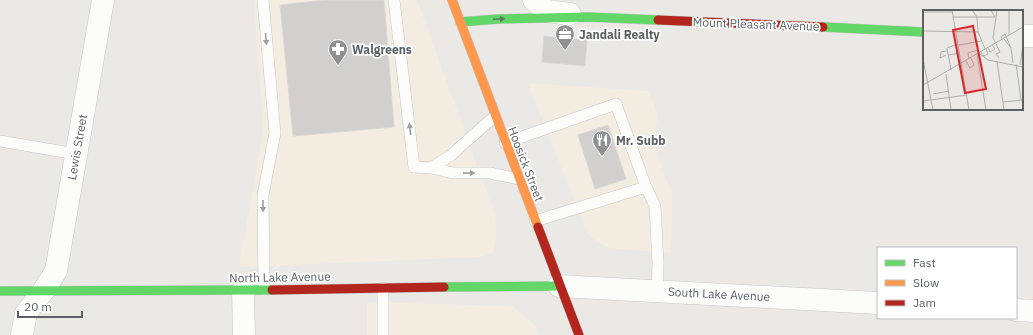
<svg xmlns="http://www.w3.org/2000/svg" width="1033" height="335" font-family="'IBM Plex Sans',sans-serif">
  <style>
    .commercial { fill: #f3ece0 }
    .building { fill: #d2d0cf; stroke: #dad8d6 }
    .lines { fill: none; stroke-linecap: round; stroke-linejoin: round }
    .lane-casing { stroke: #c6c6c6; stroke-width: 12 }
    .street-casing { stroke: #c6c6c6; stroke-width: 23 }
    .fast-casing { stroke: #c5c6c6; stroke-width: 10 }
    .slow-casing { stroke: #c5c6c6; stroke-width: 10 }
    .jam-casing { stroke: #c5c6c6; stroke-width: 10 }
    .lane { stroke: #fcfcfb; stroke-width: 11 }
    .street { stroke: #fcfcfb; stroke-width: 22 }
    .fast { stroke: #63d668; stroke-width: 9 }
    .slow { stroke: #ff974d; stroke-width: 9 }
    .jam { stroke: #b3261e; stroke-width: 9 }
    .oneway { fill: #5d7864 }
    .oneway2 { fill: #9c9ea0 }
    .labels { text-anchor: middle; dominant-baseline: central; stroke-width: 3.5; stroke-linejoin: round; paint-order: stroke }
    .street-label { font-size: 12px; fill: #5c6063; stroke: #fff }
    .poi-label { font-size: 12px; font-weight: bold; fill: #5c6063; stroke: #fff; text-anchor: start }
    .inset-road { fill: none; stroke: #aeaeae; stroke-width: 1 }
    .view { fill: #d62828; fill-opacity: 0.15; stroke: #d62828; stroke-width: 2 }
    .inset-edge { fill: none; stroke: #5c6063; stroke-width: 2 }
  </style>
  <rect width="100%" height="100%" fill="#ebe9e6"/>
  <path class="commercial" d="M254,0h163l78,215 1,23 -3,15 -13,4 -241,10 24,-136z
    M528,83l120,8 10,24 -5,28 19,51 -1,59 -63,-5 -20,-13z
    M367,302l145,4 23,19 5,10h-173z"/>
  <path class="building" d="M324,0h60l10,127 -101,9 -13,-131z
    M544,36l43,4 -2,26 -43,-4z
    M608,125l18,54 -31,10 -17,-54z"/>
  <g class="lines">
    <g class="lane-casing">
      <path id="lane" d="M263,0l12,133 -12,62 1,94
        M394,0l20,167 17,1 22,5h37l29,6
        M0,141l76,13
        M505,143l111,-39 30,83 -111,34
        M431,168l19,-12 45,-40
        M646,187l9,19 3,57 -1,28
        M383,288v47"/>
    </g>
    <g class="street-casing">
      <path id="street" d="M534,0l13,11 23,3
        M1022,36h11
        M559,286l319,17
        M243,290l1,45
        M1016,310l17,1
        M22,335l4,-22 18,-23 12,-19 47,-271"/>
    </g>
    <g class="fast-casing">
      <path id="fast" d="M460,22l38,-3 91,-2 69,3
        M823,27l101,5
        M444,287l115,-1
        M0,291l272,-1"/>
    </g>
    <g class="slow-casing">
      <path id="slow" d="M452,0l86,227"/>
    </g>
    <g class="jam-casing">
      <path id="jam" d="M658,20l165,7
        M538,227l41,108
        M272,290l172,-3"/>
    </g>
    <use href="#lane" class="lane"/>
    <use href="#street" class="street"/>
    <use href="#fast" class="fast"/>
    <use href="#slow" class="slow"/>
    <use href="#jam" class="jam"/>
  </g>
  <defs><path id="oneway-solid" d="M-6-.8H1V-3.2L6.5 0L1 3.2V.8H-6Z"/></defs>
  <use class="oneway" href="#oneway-solid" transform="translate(499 19) rotate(-3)"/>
  <g class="oneway2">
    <use href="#oneway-solid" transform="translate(266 39) rotate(85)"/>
    <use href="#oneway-solid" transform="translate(410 129) rotate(-97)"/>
    <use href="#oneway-solid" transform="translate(469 173) rotate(-1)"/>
    <use href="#oneway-solid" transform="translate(263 206) rotate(90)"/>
  </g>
  <defs>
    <g id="office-pin" transform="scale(1)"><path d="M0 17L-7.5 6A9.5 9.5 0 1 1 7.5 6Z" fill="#8e9091" stroke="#fff"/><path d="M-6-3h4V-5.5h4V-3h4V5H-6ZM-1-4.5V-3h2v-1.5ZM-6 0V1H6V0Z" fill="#fff"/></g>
    <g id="pharmacy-pin" transform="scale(1)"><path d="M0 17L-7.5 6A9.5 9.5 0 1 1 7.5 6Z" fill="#8e9091" stroke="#fff"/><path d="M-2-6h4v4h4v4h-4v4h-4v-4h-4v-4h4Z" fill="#fff"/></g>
    <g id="restaurant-pin" transform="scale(1)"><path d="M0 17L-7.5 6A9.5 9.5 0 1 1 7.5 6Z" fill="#8e9091" stroke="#fff"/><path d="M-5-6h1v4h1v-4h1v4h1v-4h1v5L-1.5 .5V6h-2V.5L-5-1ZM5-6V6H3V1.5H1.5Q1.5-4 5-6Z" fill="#fff"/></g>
  </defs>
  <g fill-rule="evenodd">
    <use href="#office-pin" x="565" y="34"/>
    <use href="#pharmacy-pin" x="338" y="49"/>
    <use href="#restaurant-pin" x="602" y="140"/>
  </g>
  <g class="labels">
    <g class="street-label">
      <text transform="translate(756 24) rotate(2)">Mount Pleasant Avenue</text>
      <text transform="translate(77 147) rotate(-80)">Lewis Street</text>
      <text transform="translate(526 164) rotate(69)">Hoosick Street</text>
      <text transform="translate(280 277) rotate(-1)">North Lake Avenue</text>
      <text transform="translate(719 294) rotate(3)">South Lake Avenue</text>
    </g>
    <g class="poi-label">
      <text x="579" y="34">Jandali Realty</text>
      <text x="352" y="49">Walgreens</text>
      <text x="616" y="140">Mr. Subb</text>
    </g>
  </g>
  <g transform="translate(923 10)">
    <rect width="100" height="100" fill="#ebe9e6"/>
    <path class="inset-road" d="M29,0l17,100M49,0l5,7 1,15 7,17M74,0l-4,28 7,14 -4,2 3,4M86,0v25M0,2h29M30,7h42l-4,-7M0,21l55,1M79,29l-1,-2 4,-3 6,14 -7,-9M36,35l22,-4M65,38l2,4 5,-3 -3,-4M88,38l2,15M58,42l3,4 4,-2 -2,-5M56,43l9,7 35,7M54,44l9,56M23,45l-6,3 1,-6 6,-1M25,45l12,-2M0,49l10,51M46,49l-1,-6 10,-3v-5M43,51l4,7 4,-3 -3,-7M74,51l7,49M93,54l5,36M97,55l3,-19M28,60l-4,-22 11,-4M23,64l5,36M0,75l100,-58M10,84l16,-3M0,91l44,-6M80,92l20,-2"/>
    <path class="view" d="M50,16l13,63 -21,4 -12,-63z"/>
    <rect width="100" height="100" class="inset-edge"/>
  </g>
  <rect x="877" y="247" width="140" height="72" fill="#ffffff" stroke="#bebfc1"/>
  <rect x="885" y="260" width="20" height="6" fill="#63d668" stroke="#bebfc1"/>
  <text x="913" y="267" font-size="12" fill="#5c6063">Fast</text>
  <rect x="885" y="280" width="20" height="6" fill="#ff974d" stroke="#bebfc1"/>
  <text x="913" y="287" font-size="12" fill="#5c6063">Slow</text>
  <rect x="885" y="300" width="20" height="6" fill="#b3261e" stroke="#bebfc1"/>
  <text x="913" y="307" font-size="12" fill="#5c6063">Jam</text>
  <path d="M18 311v6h64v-6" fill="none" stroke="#5c6063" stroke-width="2"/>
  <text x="24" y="311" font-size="12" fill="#5c6063" stroke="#ffffff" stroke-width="3" paint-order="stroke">20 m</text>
</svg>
